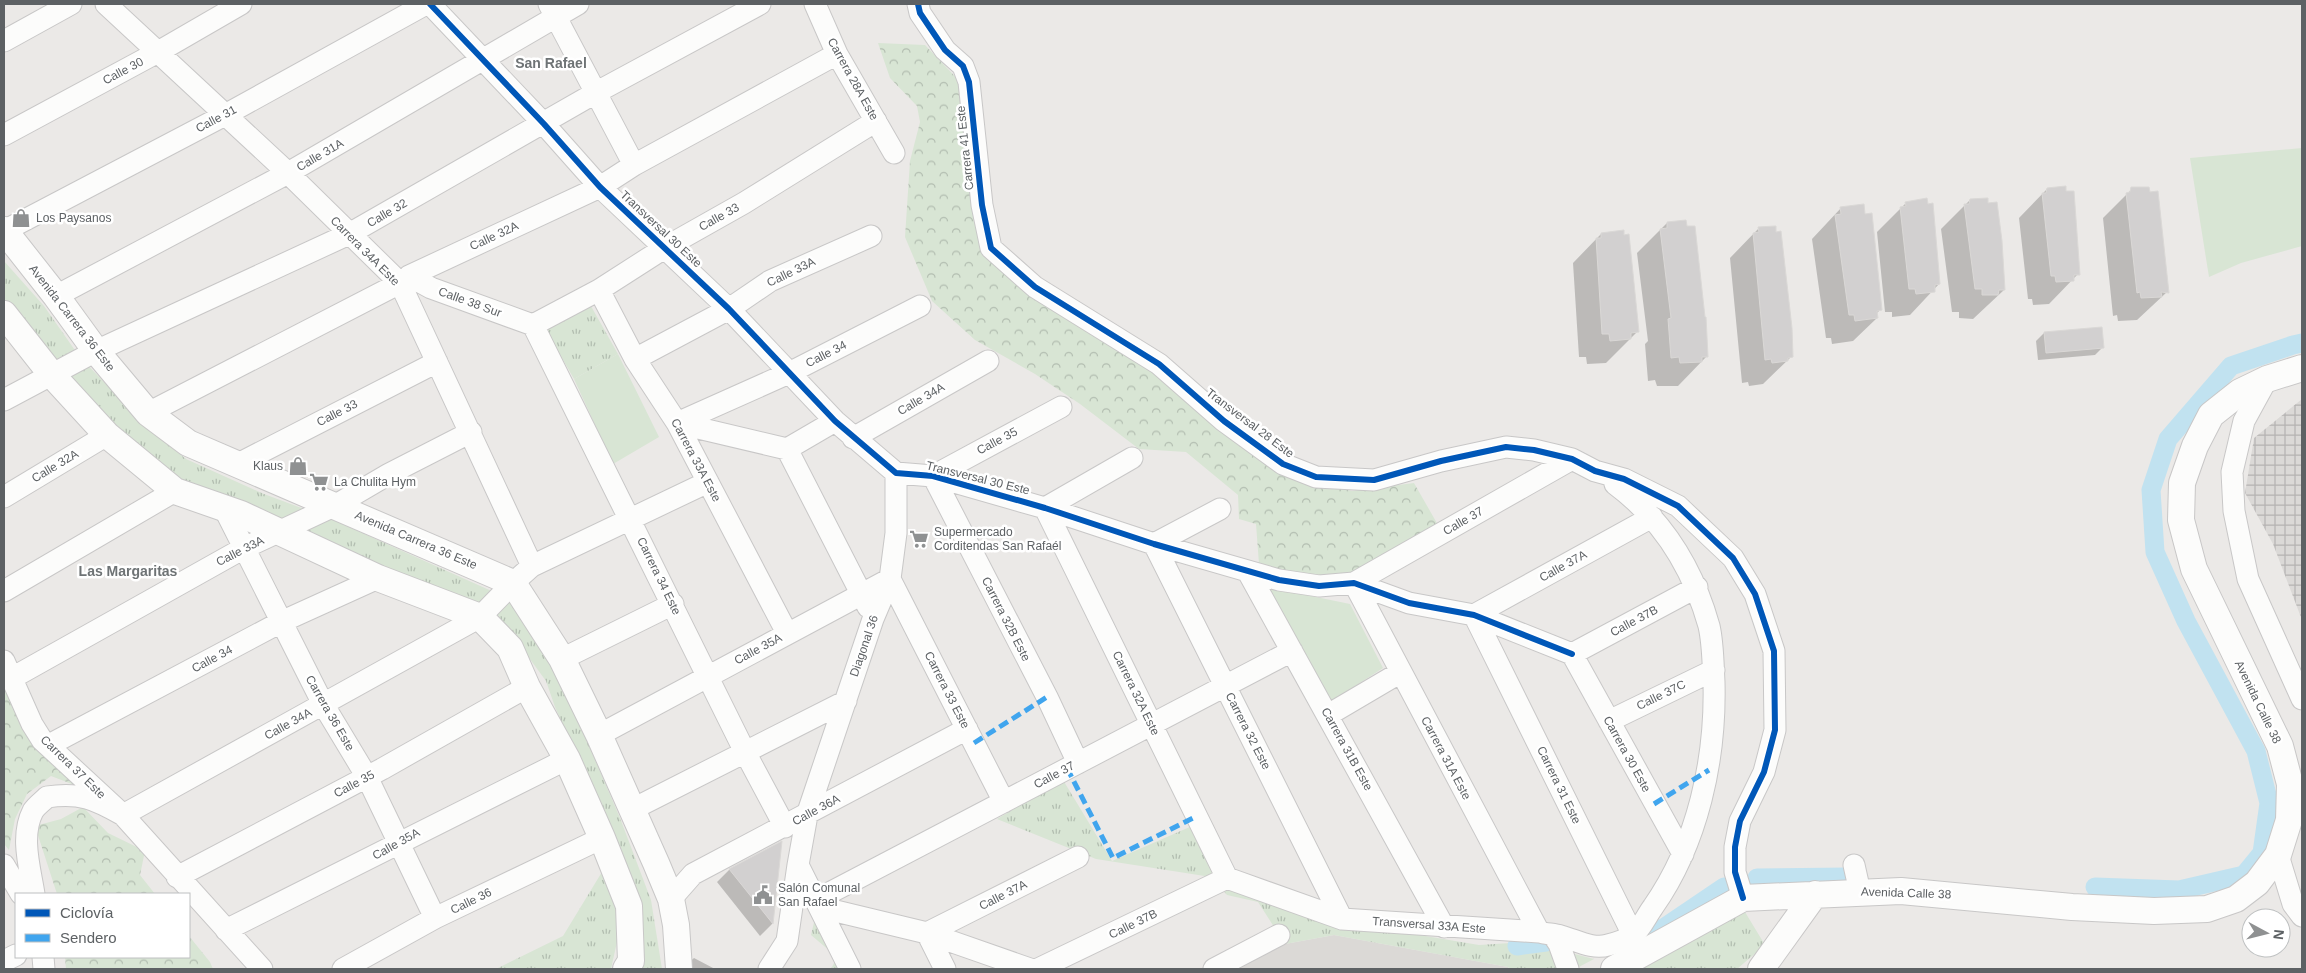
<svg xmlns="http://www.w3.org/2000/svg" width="2306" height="973" font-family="Arial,sans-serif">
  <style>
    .industrial { fill: url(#industrial-grid) }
    .education { fill: #dbd9d6 }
    .grass { fill: url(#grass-tufts) }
    .forest { fill: url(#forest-crowns) }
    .park { fill: #d8e5d4 }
    .shadow { fill: #0003 }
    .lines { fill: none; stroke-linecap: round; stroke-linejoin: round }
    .canal { stroke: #c1e2f0; stroke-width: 19 }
    .building { fill: #d2d0d0; stroke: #dad8d6 }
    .minor-casing { stroke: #c8c7c7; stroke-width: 23 }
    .tertiary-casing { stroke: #c8c7c7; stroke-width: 28 }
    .minor { stroke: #fcfcfb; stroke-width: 21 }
    .tertiary { stroke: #fcfcfb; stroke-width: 26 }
    .quiet { stroke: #40a5ee; stroke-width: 5; stroke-dasharray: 10 5; stroke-linecap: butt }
    .cycleway-casing { stroke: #fff; stroke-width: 9 }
    .cycleway { stroke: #0057b8; stroke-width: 6 }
    .labels { text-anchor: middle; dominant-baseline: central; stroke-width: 5; stroke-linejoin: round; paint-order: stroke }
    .street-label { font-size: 12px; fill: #5d6164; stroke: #fff }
    .poi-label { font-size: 12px; fill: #5d6164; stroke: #fff; text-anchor: start }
    .neighbourhood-label { font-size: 14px; font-weight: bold; fill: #6e7375; stroke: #fff }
  </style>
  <defs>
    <pattern id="industrial-grid" width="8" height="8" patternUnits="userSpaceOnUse" patternTransform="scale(1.25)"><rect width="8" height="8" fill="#dbd9d7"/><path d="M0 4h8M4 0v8" fill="none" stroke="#b5b3b2"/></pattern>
    <pattern id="grass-tufts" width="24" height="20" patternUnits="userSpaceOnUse" patternTransform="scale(1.25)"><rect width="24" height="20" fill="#d8e5d4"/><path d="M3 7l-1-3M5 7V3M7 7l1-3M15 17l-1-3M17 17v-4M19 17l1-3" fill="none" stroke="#b2bdb0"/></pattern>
    <pattern id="forest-crowns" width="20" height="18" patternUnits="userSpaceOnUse" patternTransform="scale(1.25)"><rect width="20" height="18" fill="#d8e5d4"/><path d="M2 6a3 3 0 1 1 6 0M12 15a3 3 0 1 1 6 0" fill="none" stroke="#b2bdb0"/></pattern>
  </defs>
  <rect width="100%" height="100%" fill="#ebe9e7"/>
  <path class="industrial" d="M2302,399v221l-29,-76 -28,-51 9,-55z"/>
  <path class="education" d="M1334,935l174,32 1,2h-271l47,-25z"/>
  <path class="grass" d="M4,261l40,45 35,50 72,75 35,28 78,35 67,25 183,82 39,60 67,157 31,82 11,69h-24l3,-6 -3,-70 -83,-186 -9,-26 -49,-67 -316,-133 -43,-27 -102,-115 -32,-41z
    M587,299l31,55 -44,25 -31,-54z
    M1063,780l49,81 80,-35 18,38 138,59 131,22 49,-3 66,17 -19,10h-66l-1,-2 -174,-32 -49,9 -27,-42 -31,-7 -16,-18 -115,-18 -99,-40z
    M605,867l16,57 -10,45h-115l67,-33z
    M1745,912l20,33 -28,24h-102l82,-48z
    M816,914l27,55h-12l6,-12 -26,-22z"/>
  <path class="forest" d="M878,43l47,2 43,45 19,158 151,106 162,126 52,11 62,-8 24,42 -101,56 -30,1 -48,-18 -3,-40 -17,-5 -1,-24 -52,-43 -47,-3 -59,-45 -45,-30 -60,-34 -43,-39 -27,-64 5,-76 10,-39 -3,-16 -27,-28z
    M4,680l73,106 -26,-10 -24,18 -12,25 -6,31 -5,-6z
    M83,807l25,26 37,18 -5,24 15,19h-98l-22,-68 26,-7z
    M189,936l21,26 3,7h-147l-1,-12h124z"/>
  <path class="park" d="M2302,148v98l-61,17 -32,14 -19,-119z
    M618,354l41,83 -46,27 -39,-85z
    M1268,587l82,17 33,64 -54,35z"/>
  <path class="shadow" d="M2047,189l18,3 13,82 -29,30 -16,1 -1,-6h-4l-9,-81z
    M2132,189l35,103 -30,28 -19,1 -1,-6 -4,1 -10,-98z
    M1970,200l17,5 17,85 -31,29 -14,-1v-6h-7l-11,-83z
    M1906,203l26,2 7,79 -29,31 -18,2v-5h-7l-8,-80z
    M1841,208l40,101 -5,5 1,4 -24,23 -21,3 -1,-6h-5l-14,-99z
    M1667,223l40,133 -29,30h-21l-2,-6 -7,1 -3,-37 3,-3 -11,-88z
    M1759,228l32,129 -28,27 -14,2 -1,-4 -6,1 -12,-125z
    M1601,234l36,98 -31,31 -19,1 -1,-7h-7l-6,-94z
    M2044,333l59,14 -8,8 -57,5 -2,-19z
    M781,843l-9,81 -12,12 -43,-54 12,-12z
    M694,958l21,11h-29v-4z"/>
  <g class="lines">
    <path class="canal" d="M1757,878l91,-1
      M2095,887l84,3 65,-15 18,-22 7,-50 -13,-52 -70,-130 -31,-69 -4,-62 17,-51 63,-73 62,-21 9,-2
      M1656,933l68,-46
      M1517,946l29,-4"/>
  </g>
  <path class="building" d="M2066,186v5h8l6,84h-6v6l-18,1 -1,-6h-4l-9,-83h4l1,-5z
    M2131,187h18l1,5 8,-1 11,102 -8,-1 1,5 -21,1 -1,-6 -3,1 -11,-100 4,-1z
    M1927,198l1,6 5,-1 7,81 -5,1v7l-19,2 -1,-5h-6l-9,-82 6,-1 -1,-4z
    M1988,198v5l9,-1 5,39 3,49h-6l-1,5h-16v-6h-7l-11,-85h5l1,-5z
    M1864,204l1,10 7,-1 10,97 -5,1 1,7 -23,3 -1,-6h-5l-14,-100 6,-1 -1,-7z
    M1686,220l1,6h8l10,91h1l2,40h-6v5l-22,1 -1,-6 -8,1 -3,-39 3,-1 -11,-89 7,-1v-6z
    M1776,226v6l5,-1 11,97 1,29 -5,1v3l-16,2 -1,-4 -6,1 -12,-127 6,-1 -1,-5z
    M1624,230v5l5,-1 10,98 -8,1v6l-21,2 -1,-7h-7l-6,-96h5v-5z
    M2102,327l2,21 -58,5 -2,-21z
    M782,841l-9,83 -44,-55z"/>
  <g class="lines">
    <g class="minor-casing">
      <path id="minor" d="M106,4l182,169 112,110 132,283
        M430,4l114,120 56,63 129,122 106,112 61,52 37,3 112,32 109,36 125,36 40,6 35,-3 55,20 65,12 98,39
        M549,4l85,161
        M815,4l22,50 57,99
        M918,4l2,9 25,37 18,16 6,16 13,123 9,43 44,39 124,77 65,57 59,43 33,13 58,3 67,-19 65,-14 28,3 38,9 23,12 29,8 54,27 55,52 22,36 19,57 1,79 -11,42 -24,49 -5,26v25l8,26
        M4,41l67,-37
        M4,135l154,-83 83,-48
        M4,231l221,-116 201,-111
        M409,276l22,12 102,37
        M599,290l36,69 42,64 110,210
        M56,296l232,-123 290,-169
        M533,325l212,427 40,75
        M533,325l66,-35 67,-43 78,-44 132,-82
        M635,359l94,-50 41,-28 101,-45
        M2267,379l-23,42 -12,51 2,39 14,68 54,120
        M4,400l92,-49 253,-117 248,-142 163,-88
        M1061,407l-128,69 114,221 31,66
        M148,413l252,-130 9,-7 191,-89 34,-22 203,-111
        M677,423l112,-50 131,-67
        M677,423l110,26
        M853,438l135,-77
        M787,449l81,158
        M787,449l48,-28
        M1132,458l-87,50 182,370
        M238,464l199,-102
        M4,497l103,-62
        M224,508l99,196 44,73 68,141
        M1220,509l-66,35 188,375
        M1248,572l196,355
        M1354,583l185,349
        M1354,583l218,-124
        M4,591l171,-100
        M1572,654l111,200
        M1572,654l125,-67
        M562,659l111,-55
        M4,661l28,63 10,16 81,75 357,-198 33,-34 19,-17 176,-84
        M12,678l232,-130 92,-43 53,-31 82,-42
        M1328,715l73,-43
        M1609,721l105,-51
        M599,735l291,-156 114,223
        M49,745l232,-123 97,-44
        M631,810l215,-109
        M2278,855l15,49 9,12
        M4,865l17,29
        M1854,865l6,27
        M177,877l205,-108 145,-82
        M1227,878l115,41 197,13c7,2 15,2 22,4 15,4 32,14 47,9 8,-2 19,-6 25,-10 8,-6 14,-20 20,-28 45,-64 63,-148 61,-225 -1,-18 -1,-39 -5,-56 -16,-57 -47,-107 -94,-142
        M34,894c-4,-26 -14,-58 -1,-83 3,-5 10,-10 14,-14 33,-5 48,2 76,18l139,154
        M671,899l22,-25 274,-145
        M816,900l476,-249
        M819,907l108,26 103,36
        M226,930l341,-171
        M1553,935l6,9 9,25
        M1634,947l-1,-12 -159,-320 178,-98
        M43,957l1,12
        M4,961l12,-6
        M343,969l92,-51 167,-80
        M769,969l18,-28 11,-76
        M850,969l-52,-104 9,-50 66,-196 17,-40 6,-46v-60
        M945,969l-18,-36 151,-76
        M1038,969l189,-91
        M1214,969l65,-34"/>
    </g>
    <g class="tertiary-casing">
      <path id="tertiary" d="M4,230l52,66 40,55 52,62 40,30 325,140 49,76 37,76 57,128 15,36 5,26 3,44
        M4,314l48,61 55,60 68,56 66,23 137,64 102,39 30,31 17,39 40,72 35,79 27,68 2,55 -5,8
        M1614,969l129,-71 158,-7 171,16 82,4 53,-2 29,-10 21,-16 21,-28 11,-35 1,-36 -10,-38 -86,-177 -13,-49 1,-37 13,-37 16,-31 29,-23 27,-13 35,-11
        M1761,969l54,-75"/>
    </g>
    <use href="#minor" class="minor"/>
    <use href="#tertiary" class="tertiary"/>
    <path class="quiet" d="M974,743l73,-46
      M1067,768l46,90 84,-42
      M1654,804l55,-34"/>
    <g class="cycleway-casing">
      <path id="cycleway" d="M430,4l114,120 56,63 129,122 106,112 61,52 37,3 112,32 109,36 125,36 40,6 35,-3 55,20 65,12 98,39
        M918,4l2,9 25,37 18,16 6,16 13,123 9,43 44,39 124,77 65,57 59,43 33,13 58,3 67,-19 65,-14 28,3 38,9 23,12 29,8 54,27 55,52 22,36 19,57 1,79 -11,42 -24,49 -5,26v25l8,26"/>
    </g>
    <use href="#cycleway" class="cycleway"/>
  </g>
  <defs>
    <g id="shop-bare" transform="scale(1.5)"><path d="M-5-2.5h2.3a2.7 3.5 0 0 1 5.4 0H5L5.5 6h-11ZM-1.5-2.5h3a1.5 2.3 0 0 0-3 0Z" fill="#8f9192" stroke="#fff" stroke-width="2.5" paint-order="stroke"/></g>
    <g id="supermarket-bare" transform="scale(1.5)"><path d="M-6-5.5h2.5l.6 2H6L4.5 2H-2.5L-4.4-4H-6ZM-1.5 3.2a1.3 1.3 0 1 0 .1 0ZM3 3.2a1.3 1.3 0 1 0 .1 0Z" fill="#8f9192" stroke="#fff" stroke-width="2.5" paint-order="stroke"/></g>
    <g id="civic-bare" transform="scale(1.5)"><path d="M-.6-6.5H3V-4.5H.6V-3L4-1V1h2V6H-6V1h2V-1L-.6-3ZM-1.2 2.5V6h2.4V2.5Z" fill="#8f9192" stroke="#fff" stroke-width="2.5" paint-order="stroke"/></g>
  </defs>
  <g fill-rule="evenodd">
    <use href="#shop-bare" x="21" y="218"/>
    <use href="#shop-bare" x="298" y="466"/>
    <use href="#supermarket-bare" x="319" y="482"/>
    <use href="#supermarket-bare" x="919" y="539"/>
    <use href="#civic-bare" x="763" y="895"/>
  </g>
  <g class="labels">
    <g class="street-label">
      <text transform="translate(123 71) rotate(-28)">Calle 30</text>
      <text transform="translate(853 79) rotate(61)">Carrera 28A Este</text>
      <text transform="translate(216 119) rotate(-28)">Calle 31</text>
      <text transform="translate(965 148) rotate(-96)">Carrera 41 Este</text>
      <text transform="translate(320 155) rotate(-30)">Calle 31A</text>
      <text transform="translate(387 213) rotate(-30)">Calle 32</text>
      <text transform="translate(719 217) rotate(-29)">Calle 33</text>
      <text transform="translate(661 229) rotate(43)">Transversal 30 Este</text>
      <text transform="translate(494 236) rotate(-25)">Calle 32A</text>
      <text transform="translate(365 251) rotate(45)">Carrera 34A Este</text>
      <text transform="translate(791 272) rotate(-26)">Calle 33A</text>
      <text transform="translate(470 302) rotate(20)">Calle 38 Sur</text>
      <text transform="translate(72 318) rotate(52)">Avenida Carrera 36 Este</text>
      <text transform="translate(826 354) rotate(-27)">Calle 34</text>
      <text transform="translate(921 399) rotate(-30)">Calle 34A</text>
      <text transform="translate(337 413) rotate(-27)">Calle 33</text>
      <text transform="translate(1250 423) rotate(37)">Transversal 28 Este</text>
      <text transform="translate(997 441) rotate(-28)">Calle 35</text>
      <text transform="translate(696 460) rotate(62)">Carrera 33A Este</text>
      <text transform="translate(55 466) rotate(-31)">Calle 32A</text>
      <text transform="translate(978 478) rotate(14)">Transversal 30 Este</text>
      <text transform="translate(1463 521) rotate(-30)">Calle 37</text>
      <text transform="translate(416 540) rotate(23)">Avenida Carrera 36 Este</text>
      <text transform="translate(240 551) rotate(-27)">Calle 33A</text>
      <text transform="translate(1563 566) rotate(-29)">Calle 37A</text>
      <text transform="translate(659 576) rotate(64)">Carrera 34 Este</text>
      <text transform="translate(1006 619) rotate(63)">Carrera 32B Este</text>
      <text transform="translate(1634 621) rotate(-28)">Calle 37B</text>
      <text transform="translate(864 646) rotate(-71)">Diagonal 36</text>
      <text transform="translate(758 649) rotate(-28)">Calle 35A</text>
      <text transform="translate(212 659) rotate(-28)">Calle 34</text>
      <text transform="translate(947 690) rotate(63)">Carrera 33 Este</text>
      <text transform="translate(1136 693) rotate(64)">Carrera 32A Este</text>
      <text transform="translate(1661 695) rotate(-26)">Calle 37C</text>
      <text transform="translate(2258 702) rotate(64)">Avenida Calle 38</text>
      <text transform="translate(330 713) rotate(60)">Carrera 36 Este</text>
      <text transform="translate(288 724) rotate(-29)">Calle 34A</text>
      <text transform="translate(1248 731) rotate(63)">Carrera 32 Este</text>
      <text transform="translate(1347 749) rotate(61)">Carrera 31B Este</text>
      <text transform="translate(1627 754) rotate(61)">Carrera 30 Este</text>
      <text transform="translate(1446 758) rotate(62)">Carrera 31A Este</text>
      <text transform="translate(73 767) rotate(44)">Carrera 37 Este</text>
      <text transform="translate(1054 775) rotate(-28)">Calle 37</text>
      <text transform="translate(354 784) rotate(-28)">Calle 35</text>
      <text transform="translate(1559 785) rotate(64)">Carrera 31 Este</text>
      <text transform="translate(816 810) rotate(-28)">Calle 36A</text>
      <text transform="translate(396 844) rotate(-29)">Calle 35A</text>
      <text transform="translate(1906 893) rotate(2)">Avenida Calle 38</text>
      <text transform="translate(1003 895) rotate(-27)">Calle 37A</text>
      <text transform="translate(471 901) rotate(-26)">Calle 36</text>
      <text transform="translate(1133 924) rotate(-26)">Calle 37B</text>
      <text transform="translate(1429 925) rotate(4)">Transversal 33A Este</text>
    </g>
    <g class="poi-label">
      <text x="36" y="218">Los Paysanos</text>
      <text x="283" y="466" text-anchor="end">Klaus</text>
      <text x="334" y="482">La Chulita Hym</text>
      <text x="934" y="532">Supermercado<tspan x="934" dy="14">Corditendas San Rafaél</tspan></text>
      <text x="778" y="888">Salón Comunal<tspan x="778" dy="14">San Rafael</tspan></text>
    </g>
    <g class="neighbourhood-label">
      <text x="551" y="63">San Rafael</text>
      <text x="128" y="571">Las Margaritas</text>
    </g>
  </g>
  <rect width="2306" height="973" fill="none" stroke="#5d6164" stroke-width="10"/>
  <rect x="15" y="893" width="175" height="65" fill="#ffffff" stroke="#bec0c1"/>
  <rect x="25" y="909" width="25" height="8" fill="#0057b8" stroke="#bec0c1"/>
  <text x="60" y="918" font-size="15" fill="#5d6164">Ciclovía</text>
  <rect x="25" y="934" width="25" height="8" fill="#40a5ee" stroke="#bec0c1"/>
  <text x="60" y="943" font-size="15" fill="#5d6164">Sendero</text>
  <g transform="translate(2266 933) rotate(97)"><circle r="24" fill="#ffffff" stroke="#bec0c1"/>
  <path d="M0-4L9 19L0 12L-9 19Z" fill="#8f9192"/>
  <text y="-8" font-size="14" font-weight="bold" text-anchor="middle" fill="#5d6164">N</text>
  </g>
</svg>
